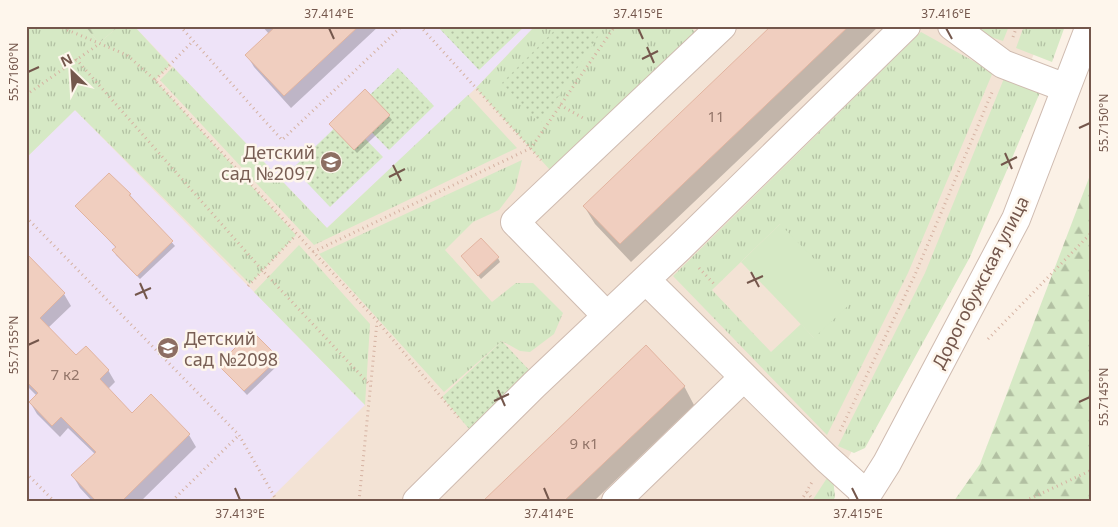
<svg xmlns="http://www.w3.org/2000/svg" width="1118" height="527" font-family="'Noto Sans',sans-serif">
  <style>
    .residential { fill: #f3e3d5 }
    .education { fill: #eee3f8 }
    .grass { fill: url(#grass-tufts); fill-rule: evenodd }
    .forest { fill: url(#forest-firs) }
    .park { fill: url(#park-dots) }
    .pitch { fill: #d6e9c5 }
    .shadow { fill: #0003 }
    .building { fill: #f0cebf; stroke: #e2b4a0 }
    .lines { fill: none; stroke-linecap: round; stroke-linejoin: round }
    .minor-casing { stroke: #cfbbb0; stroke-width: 30 }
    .path { stroke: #d5b2a2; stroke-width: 3; stroke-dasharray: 1 4; stroke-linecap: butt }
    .minor { stroke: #fff; stroke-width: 28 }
    .ticks { fill: none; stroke: #74574c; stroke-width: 2 }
    .labels { text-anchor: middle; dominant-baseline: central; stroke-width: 5; stroke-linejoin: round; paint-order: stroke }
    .number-label { font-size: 15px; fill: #937569 }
    .education-label { font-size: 18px; fill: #785e54; stroke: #fef6ec; text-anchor: end }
    .street-label { font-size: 18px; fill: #74574c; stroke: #fef6ec }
    .neatline { fill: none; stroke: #74574c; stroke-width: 2 }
    .ticks-label { font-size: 12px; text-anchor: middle; fill: #74574c }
  </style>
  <defs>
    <pattern id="grass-tufts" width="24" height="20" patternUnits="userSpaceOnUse" patternTransform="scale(1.25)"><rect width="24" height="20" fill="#d6e9c5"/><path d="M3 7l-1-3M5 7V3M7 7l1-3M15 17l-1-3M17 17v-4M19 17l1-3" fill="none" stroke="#b2c0a2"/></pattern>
    <pattern id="forest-firs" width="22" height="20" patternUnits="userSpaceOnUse" patternTransform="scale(1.25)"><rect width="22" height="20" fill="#d6e9c5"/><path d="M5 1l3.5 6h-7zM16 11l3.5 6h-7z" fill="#b2c0a2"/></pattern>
    <pattern id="park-dots" width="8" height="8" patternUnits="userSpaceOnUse" patternTransform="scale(1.25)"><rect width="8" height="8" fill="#d6e9c5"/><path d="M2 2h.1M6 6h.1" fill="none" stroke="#b2c0a2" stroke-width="1.8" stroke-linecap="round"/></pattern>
  </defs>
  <rect width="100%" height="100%" fill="#fbf1e6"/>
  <path class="residential" d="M26,26h1018l-79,215 -140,260h-799z"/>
  <path class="education" d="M134,26h401l-59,62 -149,140z
    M75,110l290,295 -97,96h-242v-343z"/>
  <path class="grass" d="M26,26h59l14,17 20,-17h15l36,39 -15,15 141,155 -46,49 -175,-174 -49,48z
    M535,26h156l11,19 -142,136 -84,-93z
    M971,26h38l-6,15 -25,-8z
    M1024,26h41l-13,36 -36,-14z
    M921,32l72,40 -85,201 -81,162 -154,-159zM780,224l34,114 -13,-14 -30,28 -59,-62z
    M173,67l154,161 141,-133 49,53 -203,97 -154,-165z
    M1007,71l34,19 -71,167 -105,191 -11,5 -16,-7 87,-173z
    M522,160l-7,29 -16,21 -26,12 -28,28 47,52 24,-19h17l30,30 -9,21 -24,18 -10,-1 -18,-10 -58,51 -125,-138z
    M299,245l71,79 -5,81 -111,-113z
    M827,478h6l2,19 -2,4h-21z"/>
  <path class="forest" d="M85,26h34l-20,17z
    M1092,170v331h-138l26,-37z"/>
  <path class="park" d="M437,26h88l-46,44z
    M559,26h41l3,3 -63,95 -38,-41z
    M398,68l36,38 -45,44 -37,-38z
    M345,118l38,39 -53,50 -37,-39z
    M502,341l28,30 -60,59 -28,-33z"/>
  <path class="pitch" d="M780,224l74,76 -40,38 -73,-76z"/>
  <path class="shadow" d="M262,26h117l-88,82 -37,-41 -7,-12 22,-21z
    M773,26h106l-248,236 -36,-38 -11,-18z
    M389,116l3,4 -35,33 -26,-28z
    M130,195l45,51 -35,33 -24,-24 -2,-5 2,-2 -39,-42z
    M27,256l37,38 7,12 -23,22 28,29 32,13 7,12 -7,7 24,26 19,-19 38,39 7,12 -55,54h-49l-12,-13 -7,-12 22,-22 -27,-26 -8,9 -23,-23 -7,-12 7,-6 -11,-11z
    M462,257l36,1 2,4 -19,17z
    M278,359l2,4 -33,32 -28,-30z
    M684,386l10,19 -100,96h-109z"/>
  <path class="building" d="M276,26h83l-75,70 -39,-41z
    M771,26h78l-229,218 -37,-38z
    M365,89l25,26 -36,35 -25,-26z
    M109,173l22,21 -2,1 44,46 -36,35 -25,-26 4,-3 -41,-41z
    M481,238l18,19 -21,19 -17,-20z
    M26,253l39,40 -25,25 36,37 10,-9 23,24 -9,9 32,34 19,-19 39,40 -68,67h-26l-25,-26 25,-23 -35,-35 -9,9 -23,-24 9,-9 -12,-12z
    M252,331l27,27 -35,33 -26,-26z
    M646,345l39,41 -121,115h-81z"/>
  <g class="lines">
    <g class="minor-casing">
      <path id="minor" d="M952,26l51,38 63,24
        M646,280l180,178 40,36
        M607,316l-92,-94 207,-196
        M417,501l117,-116 146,-138 226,-221
        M616,501l128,-124
        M863,501l24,-38 129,-244 74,-193"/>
    </g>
    <path class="path" d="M58,26l69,29 28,25 222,241 82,97
      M180,26l102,114 120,-114
      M420,26l121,134
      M1013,37l4,-11
      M76,59l187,212 108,115
      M155,80l38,-39
      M26,95l73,-51
      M560,105l23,13
      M26,223l3,-3 210,215 38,66
      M313,252l218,-104 84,-122
      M699,268l17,18
      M248,286l48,-51
      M988,339l104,-107
      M840,431l74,-154 79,-187
      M26,473l28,28
      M807,492l7,9
      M172,501l67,-66
      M359,501l18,-179
      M801,501l11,-19
      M1025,501l67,-31"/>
    <use href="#minor" class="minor"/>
  </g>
  <path class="ticks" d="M329,28l5,11M638,28l5,11M946,28l6,11M647,47l7,16M642,59l16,-8M28,72l11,-5M1079,128l11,-5M1005,153l7,16M393,165l8,16M1001,165l16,-8M389,177l16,-8M751,272l8,15M140,283l7,16M747,283l16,-7M135,295l16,-7M28,345l11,-5M498,390l7,16M494,401l15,-7M1079,402l11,-5M235,488l5,12M544,488l5,12M852,488l6,12"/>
  <defs>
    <g id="school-disc" transform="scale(1.125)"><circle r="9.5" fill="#8d6e63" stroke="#fef6ec"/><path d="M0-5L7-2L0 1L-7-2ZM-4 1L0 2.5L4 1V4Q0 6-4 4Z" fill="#fff"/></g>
  </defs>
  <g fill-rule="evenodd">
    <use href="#school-disc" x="331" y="162"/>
    <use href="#school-disc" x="168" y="348"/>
  </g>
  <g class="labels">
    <g class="number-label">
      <text x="716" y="116">11</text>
      <text x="65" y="374">7 к2</text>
      <text x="584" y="443">9 к1</text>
    </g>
    <g class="education-label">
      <text x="315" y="152">Детский<tspan x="315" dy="21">сад №2097</tspan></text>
      <text x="184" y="338" text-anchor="start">Детский<tspan x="184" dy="21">сад №2098</tspan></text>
    </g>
    <g class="street-label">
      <text transform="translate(980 282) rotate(-63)">Дорогобужская улица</text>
    </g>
  </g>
  <rect width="1118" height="527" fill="none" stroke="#fef6ec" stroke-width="55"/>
  <g transform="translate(72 72) rotate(335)" stroke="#fef6ec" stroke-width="4" paint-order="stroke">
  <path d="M0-4L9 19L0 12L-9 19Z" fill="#74574c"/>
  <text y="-8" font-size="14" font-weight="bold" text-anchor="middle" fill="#74574c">N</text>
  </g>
  <rect x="28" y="28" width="1062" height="472" class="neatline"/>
  <g class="ticks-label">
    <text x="329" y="18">37.414°E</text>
    <text x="638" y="18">37.415°E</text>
    <text x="946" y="18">37.416°E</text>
    <text transform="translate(14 72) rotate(-90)" y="4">55.7160°N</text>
    <text transform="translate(1104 123) rotate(-90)" y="4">55.7150°N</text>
    <text transform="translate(14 345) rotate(-90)" y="4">55.7155°N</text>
    <text transform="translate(1104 397) rotate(-90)" y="4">55.7145°N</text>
    <text x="240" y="518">37.413°E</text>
    <text x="549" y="518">37.414°E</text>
    <text x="858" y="518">37.415°E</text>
  </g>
</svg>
